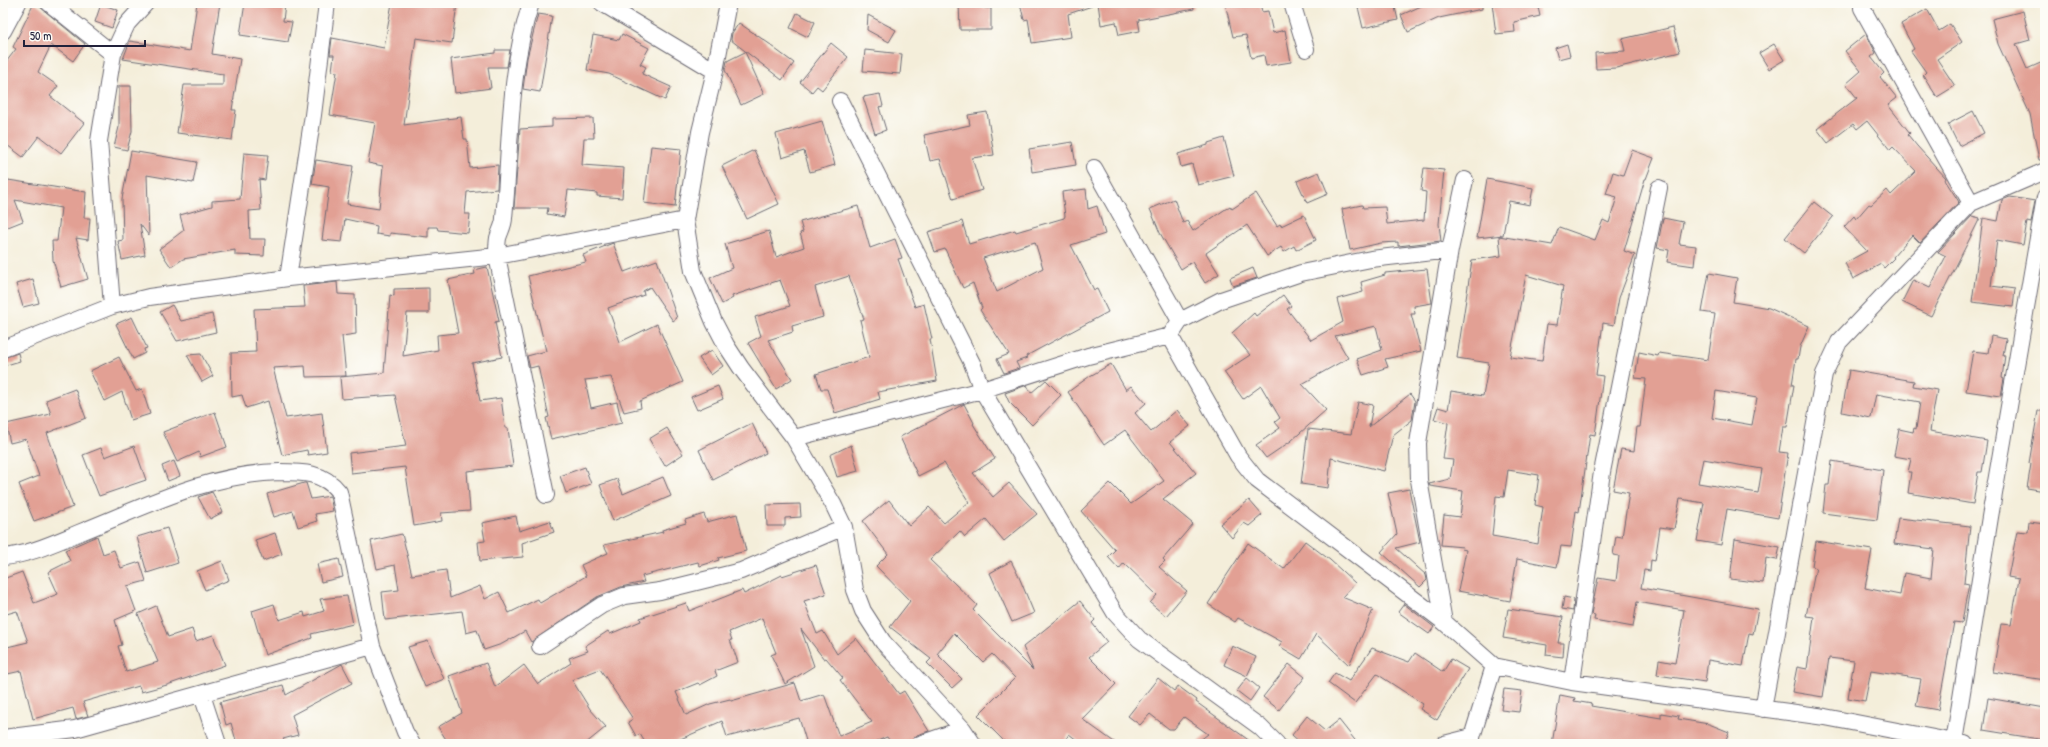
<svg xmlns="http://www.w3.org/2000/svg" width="2048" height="747" font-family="'Patrick Hand',sans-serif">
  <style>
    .building { fill: #e2a094; fill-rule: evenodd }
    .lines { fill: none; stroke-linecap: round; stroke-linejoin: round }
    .minor-casing { stroke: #6c6973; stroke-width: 18 }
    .minor { stroke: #fff; stroke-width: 16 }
  </style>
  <rect width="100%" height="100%" fill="#fdfcf7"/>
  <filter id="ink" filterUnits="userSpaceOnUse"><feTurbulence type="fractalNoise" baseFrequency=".025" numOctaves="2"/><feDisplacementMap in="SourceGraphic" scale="8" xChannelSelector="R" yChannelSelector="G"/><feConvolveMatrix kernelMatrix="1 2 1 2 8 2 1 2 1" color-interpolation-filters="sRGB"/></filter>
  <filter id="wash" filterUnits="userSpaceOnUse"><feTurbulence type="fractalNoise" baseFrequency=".012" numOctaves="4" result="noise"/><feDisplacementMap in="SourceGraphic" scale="16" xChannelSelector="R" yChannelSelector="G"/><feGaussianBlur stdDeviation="0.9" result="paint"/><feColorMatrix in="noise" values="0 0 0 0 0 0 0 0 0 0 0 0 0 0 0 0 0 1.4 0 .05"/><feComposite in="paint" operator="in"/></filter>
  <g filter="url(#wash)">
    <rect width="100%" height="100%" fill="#f4eeda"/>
    <g id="blocks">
      <path class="building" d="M34,3l6,4 45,37 -12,17 -22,-16 -13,27 20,14 -8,10 34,27 -23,30 -22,-17 -16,21 -20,-15v-76l13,-17 -3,-2z
        M197,3h23l-8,51 28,5 -8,51h4l-4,30 -55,-7 7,-48h39v-11l-100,-15 7,-18 60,10z
        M245,3h40l-2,18 9,1 -4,20 -48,-7z
        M392,3h65l-5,40 -36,-5 -12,87 57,-8 3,22h3l3,29 28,-3 -1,24 -30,3 -2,22h5l-2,19 -30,-3 -1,-3h-9v10l-38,-4v3l-14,-2 1,-8 -32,-7 -3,23 -20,-2 7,-53 -17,-3 4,-24 37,6 -6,38 32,5 4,-43 -15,-3 7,-40 -45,-8 7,-43 -5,-1 2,-16h-4l2,-17 52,10z
        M959,3h24l1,5h7v22h-31z
        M1020,3h72v3l-24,8 3,23 -39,6 -4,-24 -4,1z
        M1098,3h95l1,6 -56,11 2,11 -21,4 -3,-13 -15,3z
        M1225,3h35l2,9 6,-1 5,22 12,-3 6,32 -25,4 -2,-11 -13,3 -5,-23 -13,2z
        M1357,3h37l4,17 -35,8z
        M1428,3h54v6l-43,9 -31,14 -7,-17z
        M1492,3h45l3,13 -26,6 1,10 -19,2z
        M101,4l17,6 -6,18 -17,-6z
        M1927,9l12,22 11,-7 12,18 -25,17 18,27 -18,11 -14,-22 3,-3 -15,-21 3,-2 -13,-25z
        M2023,11l7,29 -14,4 11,25 18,-8v99h-6l-9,-46 -32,-70 -6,-25z
        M797,13l18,9 -7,15 -18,-9z
        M538,14l14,2 -12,76 -17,-3 4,-31z
        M868,15l28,15 -7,12 -22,-12z
        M739,23l32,22v1l23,17 -12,17 -51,-40 1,-7z
        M1673,27l7,25 -64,16 -20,1 -1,-16 30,-2 -3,-12z
        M622,34l27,14 -9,16 6,3 -4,7 29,13 -6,13 -56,-26 -22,-4 6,-35 26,5z
        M1866,34l10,19 -5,4 13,16 -4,4 17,21 -9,7 22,28 -2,2 9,11 29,32 -1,2 14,22 -39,41 -8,-8 -19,22 1,1 -10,10 -3,-4 -28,15 -8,-16 22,-12 -23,-24 10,-11 2,3 13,-15 2,1 16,-15 4,5 25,-24 -23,-24 -3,3 -23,-29 -10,8 -4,-5 -25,19 -11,-14 40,-31 -11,-14 15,-13 -16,-20z
        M831,43l17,14 -26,33 -5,-4 -5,6 -12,-10z
        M1567,44l3,12 -12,3 -3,-11z
        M1774,44l10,16 -15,9 -10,-16z
        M495,50h15l-3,17h-19l3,21 -36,5 -4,-34 44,-6z
        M865,50l37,4 -2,20 -37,-3z
        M745,52l19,42 -23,11 -16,-35 2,-9z
        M119,86h12l1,45 -5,19 -13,-3 5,-20z
        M880,94l3,12 -4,1 7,23 -11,4 -12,-37z
        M1973,111l11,22 -25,13 -11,-22z
        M987,112l7,43 -22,3 10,32 -29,9 -13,-40 -10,2 -6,-26 46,-10 -2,-10z
        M593,118l1,20h-10l-2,27 42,3 -2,30 -25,-2v-3l-29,-3 -4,27 -17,-3 1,-6h-34l6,-79 32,-2v-8z
        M822,121l13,44 -25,7 -6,-21 -22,7 -6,-24z
        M1224,138l10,38 -36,9 -6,-21 -11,3 -3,-13 30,-9v-2z
        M1072,142l4,23 -44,7 -3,-23z
        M651,146l30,3 -6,58 -31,-4z
        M754,150l25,54 -32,15 -25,-53z
        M1632,150l22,8 -8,21h-1l-21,72 11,4 -16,43 -5,27 -11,-2 -7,52 7,1 -5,38 -3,21 -5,-1 -11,78 -3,-1 -5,36 -10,-1 -4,21 -40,-8 -7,42 -52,-10 8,-41 -4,-1 1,-2 -22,-2 3,-30 16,2 3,-26 -33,-5 -1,-2 21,-5 3,-19 -10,-1 5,-36 -14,-4 4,-12 10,3 3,-19 32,5 6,-33 -32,-5 15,-98 29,-4 -2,-20 53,9 7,-18 36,13 8,-20 6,3 8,-26 -11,-3 7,-22 10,3zM1526,275l37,11 -6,39 -10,-1 -5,37 -32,-4zM1508,470l31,5 -4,30 8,2 -5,37 -46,-8 4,-40 8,1z
        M131,151l66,11 -4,21 -46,-8 2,61 -9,-12 5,31 -23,5 -4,-19 5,-1 -1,-41z
        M244,153l24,2 -3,25 -6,-1 2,31 -12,1 1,28h15l-1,17 -29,-1v-5l-52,9 -12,8 -12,-18 25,-19 -4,-15 32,-9v-5l28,-2z
        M1424,168l20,2 -5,54 2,17 -43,5v-4l-17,1 -31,7 -8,-41 20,-4 1,3 22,-1 2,17 37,-4 2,-28 -5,-1z
        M3,171l5,9 78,12 -2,26h6l-2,22 -12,-2 12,41 -27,8 -8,-27 -1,-19h5l4,-33 -46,-8 8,21 -20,8z
        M1319,172l9,22 -21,9 -10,-22z
        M1487,179l46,9 -3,17 -21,-4 -6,34 -26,3z
        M1086,189l2,20 9,-3 8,28 -34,11 23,45 3,-1 11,23 -82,44 1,2 -11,4 3,6 -15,5 -7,-14 12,-5 -29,-44 2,-2 -9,-25 -10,5 -18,-39 -10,3 -7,-20 34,-11 7,23 46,-14 1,2 48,-14 1,-2 -3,-24zM1035,242l8,26 -46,24 -14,-34z
        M1256,193l21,33 3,-2 1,2 23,-11 12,25 -20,10 -2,-4 -10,6 -3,-5 -14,9 -20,-31 -41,28 13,21 -14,9 -13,-21 -11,7 -21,-36 -10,-24 24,-10 9,24 4,-2 6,10 37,-25 2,3z
        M2010,197l25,4 -4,22 -4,-1 -4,23 -26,-5 -6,46 24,3 -2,18 -41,-5 11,-84 15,3 4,-21z
        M1814,202l19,15 -29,36 -19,-15z
        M858,206l12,42 25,-9 7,19 -4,1 17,48 9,-3 8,35h-2l7,42 -59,11 2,7 -45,14 -8,-24h-6l-5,-15 53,-17 -9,-37 4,-1 -15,-43 -34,11 8,30 -31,9 1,6 -25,8 24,39 -16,10 -28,-46 13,-7 -6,-19 35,-11 -10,-26 -48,16 1,2 -11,6 -12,-26 22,-10 -7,-24 44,-13 7,26 28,-10 -4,-14 3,-1 -3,-10z
        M1972,216l8,2 -49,98 -29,-14 11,-22 17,8 16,-32 -8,-4z
        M1663,218l20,4 -4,22 17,2 -2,20 -27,-4 2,-12 -12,-2z
        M613,243l11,29 33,-12 20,58 -4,3 -23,-34 -7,4 1,4 -36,13 12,34 37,-18 26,58 -43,19 1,7 -17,4 -13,-35 -26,3 6,28 26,-6 5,21 -71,16 -5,-21 3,-1 -11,-51 -8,2 -3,-12 19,-5 -18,-75 58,-14 -3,-7z
        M487,267l12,54 -4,1 7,35 -30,6 8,38 21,-3 4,30h3l5,38 -46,5 3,40 -29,2 1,8 -28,5 -9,-59 -54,6 -2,-20 57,-7 -11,-51 -53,4 -2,-22 44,-4 6,-78 4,1v-7l35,-1v25h-22l-4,43 35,-6 -1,-15 21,-2 -10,-53 27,-6 -1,-4z
        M1253,268l4,10 -24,8 -3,-8z
        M1427,269l5,34 -18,3 1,8h-4l10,37 -36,8 3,8 -25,8 -6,-16 25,-9 -6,-24 -41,10 13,22 -46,26 24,26 -35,31 -25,17 -10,-13 24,-17 -5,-6 5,-4 -19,-32 -18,13 -19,-27 26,-17 -18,-22 22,-20 2,3 27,-21 8,11 -4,3 24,31 32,-18 -6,-23 26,-7 -2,-10 24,-7v-2z
        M1709,273l28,5 -4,24 36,6 40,18 -9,21 -2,12h-2l-4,26h2l-7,42h-4l-4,25 9,1 -10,65 -51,-9 -6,36 -24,-4 7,-38 -24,-4 -6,30 -14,-2 -5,34 -4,-1 -1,11 -6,-1 -3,18 117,21 -5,25 -4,-1 -6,33 -35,-6 -3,22 -48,-7 2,-15 16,3 9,-53 -47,-8 -4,25 -39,-7 1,-5 -4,-1 7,-36 18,3 3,-25 -6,-1 3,-19 6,1 7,-44 -16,-3 8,-41 13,2 3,-24h3l6,-48 -11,-1 4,-26 19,4 1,-3 49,7 7,-46 -13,-2zM1716,391l41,7 -5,27 -40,-7zM1703,459l59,10 -4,24 -60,-10z
        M33,279l6,24 -16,4 -7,-23z
        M337,282l1,12 17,1 1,39 -14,2 4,40 -40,1 -1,-11 -32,2 13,50 36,-5 5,39 -19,3 -1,-5 -25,5 -14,-54 -22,7 -4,-13 -10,2 -1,-44 25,-1 -2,-43 51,-2 -2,-21z
        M172,305l9,16 31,-7 4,18 -39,9 -17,-29z
        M132,317l15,31 -3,1 1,4 -12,6 -17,-35z
        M1991,336l15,3 -3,16h2l-3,23 2,1 -3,17 -35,-5 7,-40 15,2z
        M712,350l11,16 -12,9 -12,-17z
        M18,353l2,8 -17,5v-8z
        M201,354l12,22 -11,6 -15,-27z
        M119,357l17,34 6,-2 8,25 -19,6 -9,-28 -18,9 -14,-30z
        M1111,364l15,26 5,-4 15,17 -11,10 16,19 26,-22 13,16 -20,16 26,31 -33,26 30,25 -30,35 2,2 -6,6 28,24 -21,25 -16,-13 7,-8 -33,-32 -5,6 -11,-12 7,-7 -34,-39 29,-28 21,21 33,-23 -39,-51 -21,15 -36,-53 22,-16z
        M1849,370l65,11 -1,5 24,4 -7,41 57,10 -5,31h-4l-5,32 -65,-11 3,-21h-3l3,-13 -17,-3 5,-27 14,3 1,-4 2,1 4,-27 -44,-8 -5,24 -29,-6z
        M1046,380l15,15 -29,30 -23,-23 -4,-9 22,-8 4,8z
        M718,386l5,13 -26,11 -6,-13z
        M75,389l11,29 -39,15 26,74 -39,14 -15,-37 20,-8 -13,-37 -16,4 -4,-19 45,-10 -5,-14z
        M1410,394l5,7 -3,19 -19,15 -9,36 -53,-13 -3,30 -27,-4 7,-55 43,5 7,-32 15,3 -4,22z
        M964,404l10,19 -1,1 22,35 -22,14 20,24 16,-14 28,31 -33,27 -18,-22 -21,18 -5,-6 -30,29 47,45 -4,5 60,60 -10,-23 57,-46 15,19 -3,3 15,19 -18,15 27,27 -34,35 35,25h-35l-13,-10 -6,10h-56l-29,-29 37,-37 -23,-24 -9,8 -29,-29 -17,21 25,25 -10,9 -25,-25 4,-4 -41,-32 20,-26 -34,-35 12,-12 -25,-33 26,-21 20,26 20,-19 15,16 25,-21 -25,-39 -26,13 -18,-39z
        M2038,411h7v80l-18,-3 4,-24 -2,-1z
        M215,412l12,35 -27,10 -1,-5 -22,10 -14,-30z
        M752,423l14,30 -53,27 -14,-30z
        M667,428l16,26 -18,12 -16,-27z
        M851,445l7,26 -21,6 -7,-22z
        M134,446l12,34 -47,16 -16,-41 18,-7 4,9z
        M174,461l6,15 -12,5 -6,-15z
        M1832,461l51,9 -6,50 -54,-7 3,-28h3z
        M585,467l6,17 -25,9 -6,-17z
        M663,477l8,19 -58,25 -13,-36 17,-6 6,15z
        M304,483h2l5,16 19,-3 3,15 -18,3 2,7 -19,6 -5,-16 -19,6 -7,-23z
        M1409,489l11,53 -24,6 30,27 1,5 -7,7 -39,-35 16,-18 -9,-41z
        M212,492l11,20 -13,7 -12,-22z
        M1249,500l13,15 -13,11 -5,-3 -12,15 -12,-14z
        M800,504l1,13 -16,1v8h-18l-1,-21z
        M704,514l3,8 30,-8 9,37 -28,7 1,2 -19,6 -2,-4 -56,14 2,6 -23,5 -24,10 -66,45 -6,-11 -23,13 -18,6 -7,-20 -11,3 -4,-22 -77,9 -3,-28 17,-2 -4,-25 -18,4 -6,-28 31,-7 10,41 34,-5 4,28 30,-12 5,13 14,-7 10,21 29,-14 2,4 46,-27 -5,-11 27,-12 -4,-8 59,-13 -1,-2 24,-7 -1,-3z
        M516,516l3,15 31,-10 4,11 -32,11 1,14 -43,4 -2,-19 7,-1 -3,-18z
        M1898,518l72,8 -6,57 5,1 -4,20 -3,19 -8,-1 -16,88 -22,-4 5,-27 -50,-8 -6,30 -17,-3 6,-37 -25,-3 -6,39 -31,-5 5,-25 10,2 7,-52 -8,-1 10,-49 -4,-1 4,-25 56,9 -7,38 35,7 4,-22 27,5 3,-29 -40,-5z
        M2029,522l16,2v156l-52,-8 8,-48 10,1 8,-46 -11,-2 9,-46 11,1z
        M167,528l11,35 -31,10 -10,-36z
        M275,533l7,21 -19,7 -8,-21z
        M97,536l6,18 11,-4 7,18 19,-6 6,19 -19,5 9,25 -21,9 7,25 -4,1 8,26 32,-10 -20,-48 18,-8 12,31 24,-8 4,12 17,-6 12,30 -58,20 -26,7 -2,-6 -56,16 5,14 -12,3 -3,-11 -40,11 -12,-48 -18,4v-27l25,-6 -11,-31 -14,4v-36l19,-7 12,31 24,-9 -10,-22 22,-11 -5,-11z
        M1735,539l45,8 -3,13 -11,-2 -3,25 -33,-4z
        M1305,541l25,19 25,23 -13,14 31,13 -24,55 -33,-31 -15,25 -22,-13 3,-4 -44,-24 -3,4 -27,-18 40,-61 36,26z
        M339,559l4,18 -22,5 -4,-18z
        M222,561l7,19 -24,10 -8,-19z
        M1011,561l8,16 15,36 -22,9 -22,-49z
        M816,565l10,29 -22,7 13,33 6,-3 14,23 19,-16 43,56 5,-3 25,40 -12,4 -8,9h-17l-5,-7 -17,7h-63l-8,-26 -72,19 -5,-16 -53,23h-23l-6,-10 -4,2 -8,-14 5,-3 -33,-50 -28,11 18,29 16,18 -21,17h-136l-11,-17 24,-14 -13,-37 37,-13 9,24 29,-22 14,19 33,-21 -2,-5 19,-7 -3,-5 23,-15 2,3 31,-13 -1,-3 46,-15 3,8 53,-21 2,4 38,-19v1zM762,618l14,35 -5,2 14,29 29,-18 -13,-37 23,30 2,-1 17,20 -3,2 32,42 -33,14 -15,-42 -23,7 -6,-18 -64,18 -1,-2 -20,5 -24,11 -10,-23 22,-9 2,2 17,-9 -2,-5 23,-9 -8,-22h2l-3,-8z
        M347,596l6,28 -42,10 1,4 -47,17 -13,-44 22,-7 5,16 25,-8 1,5 19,-6 -4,-12z
        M1564,597l10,2 -1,12 -11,-2z
        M1404,604l30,23 -5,7 -31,-22z
        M1508,609l55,8 -5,26h6l-1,14 -17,-2 1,-10 -44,-7z
        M428,641l16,38 -19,8 -17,-40z
        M1232,646l24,11 -9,19 -23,-11z
        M1372,648l37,14 6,-9 28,19 8,-13 17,10 -31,51 -17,-11 3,-5 -46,-30 -22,29 -27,-20 7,-10 14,8z
        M342,664l10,19 -60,32 6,20 -15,4 2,5h-48l-6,-21 -5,2 -6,-23 63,-17 3,10z
        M1289,664l16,13 -26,33 -16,-13z
        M1158,678l16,13 4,-5 19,14 -1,2 58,42h-59l13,-10 -24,-17 -10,12h-5l-19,-15 -10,11 -12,-9z
        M1247,678l12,10 -9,13 -13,-10z
        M1504,689l18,2 -3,21 -18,-2z
        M1560,695l15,3 -1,3 18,3 -1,2 46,8 24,4v-5l18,3 -1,3 31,5 20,8 -5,12h-172z
        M1988,698l57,10v32l-62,-10z
        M1307,716l18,15 14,-11 19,24h-56l-10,-9z"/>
    </g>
  </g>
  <g filter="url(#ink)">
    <use href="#blocks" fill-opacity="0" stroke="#6c6973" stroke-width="1"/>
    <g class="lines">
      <g class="minor-casing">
        <path id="minor" d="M49,3l64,51
          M531,3c-23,70 -20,142 -27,215 0,7 -4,13 -6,20 -1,6 -1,12 -1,18l49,239
          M602,3l113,68
          M728,3l-13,68 -15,61 -15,88 8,51 21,51 12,23 15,23 53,70 39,66 11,23 11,63 8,21 20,31 80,87 10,15
          M1292,3l14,46
          M1862,8l109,195
          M3,31l15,-28
          M840,101l132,262 10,27 106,-34 82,-20 68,120 19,24 187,142 50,44 78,16 253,35 140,27
          M1094,168l86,153
          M288,278l25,-163 14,-112
          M112,306l-13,-165 14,-87 14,-30 19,-21
          M1170,336l10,-15 41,-21 80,-27 70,-14 79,-9
          M3,349l109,-43 37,-9 139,-19 209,-22 188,-36
          M794,438l188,-48 133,223 24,26 121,88 17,17
          M3,557c26,-2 53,-15 78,-25 65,-26 127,-58 198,-60 23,0 45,0 60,20l33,154 33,86 7,12
          M1444,622l-25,-142 -1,-37 32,-193 15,-70
          M540,646l62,-41 22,-9 36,-5 81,-20 103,-44
          M1572,682l30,-210 57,-284
          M202,695l16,49
          M1763,709l61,-335 15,-32 132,-139 74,-32
          M3,738l72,-9 297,-83
          M1954,742l36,-225 55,-320
          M920,744l43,-15
          M1444,744l28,-7
          M1472,744v-7l22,-71"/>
      </g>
      <use href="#minor" class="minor"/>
    </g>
  </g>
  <rect width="2048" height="747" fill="none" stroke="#fdfcf7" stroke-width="16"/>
  <path d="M24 40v6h121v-6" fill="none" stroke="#22223b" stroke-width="2"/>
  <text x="30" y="40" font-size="12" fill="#22223b" stroke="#fdfcf7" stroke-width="3" paint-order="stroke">50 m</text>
</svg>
